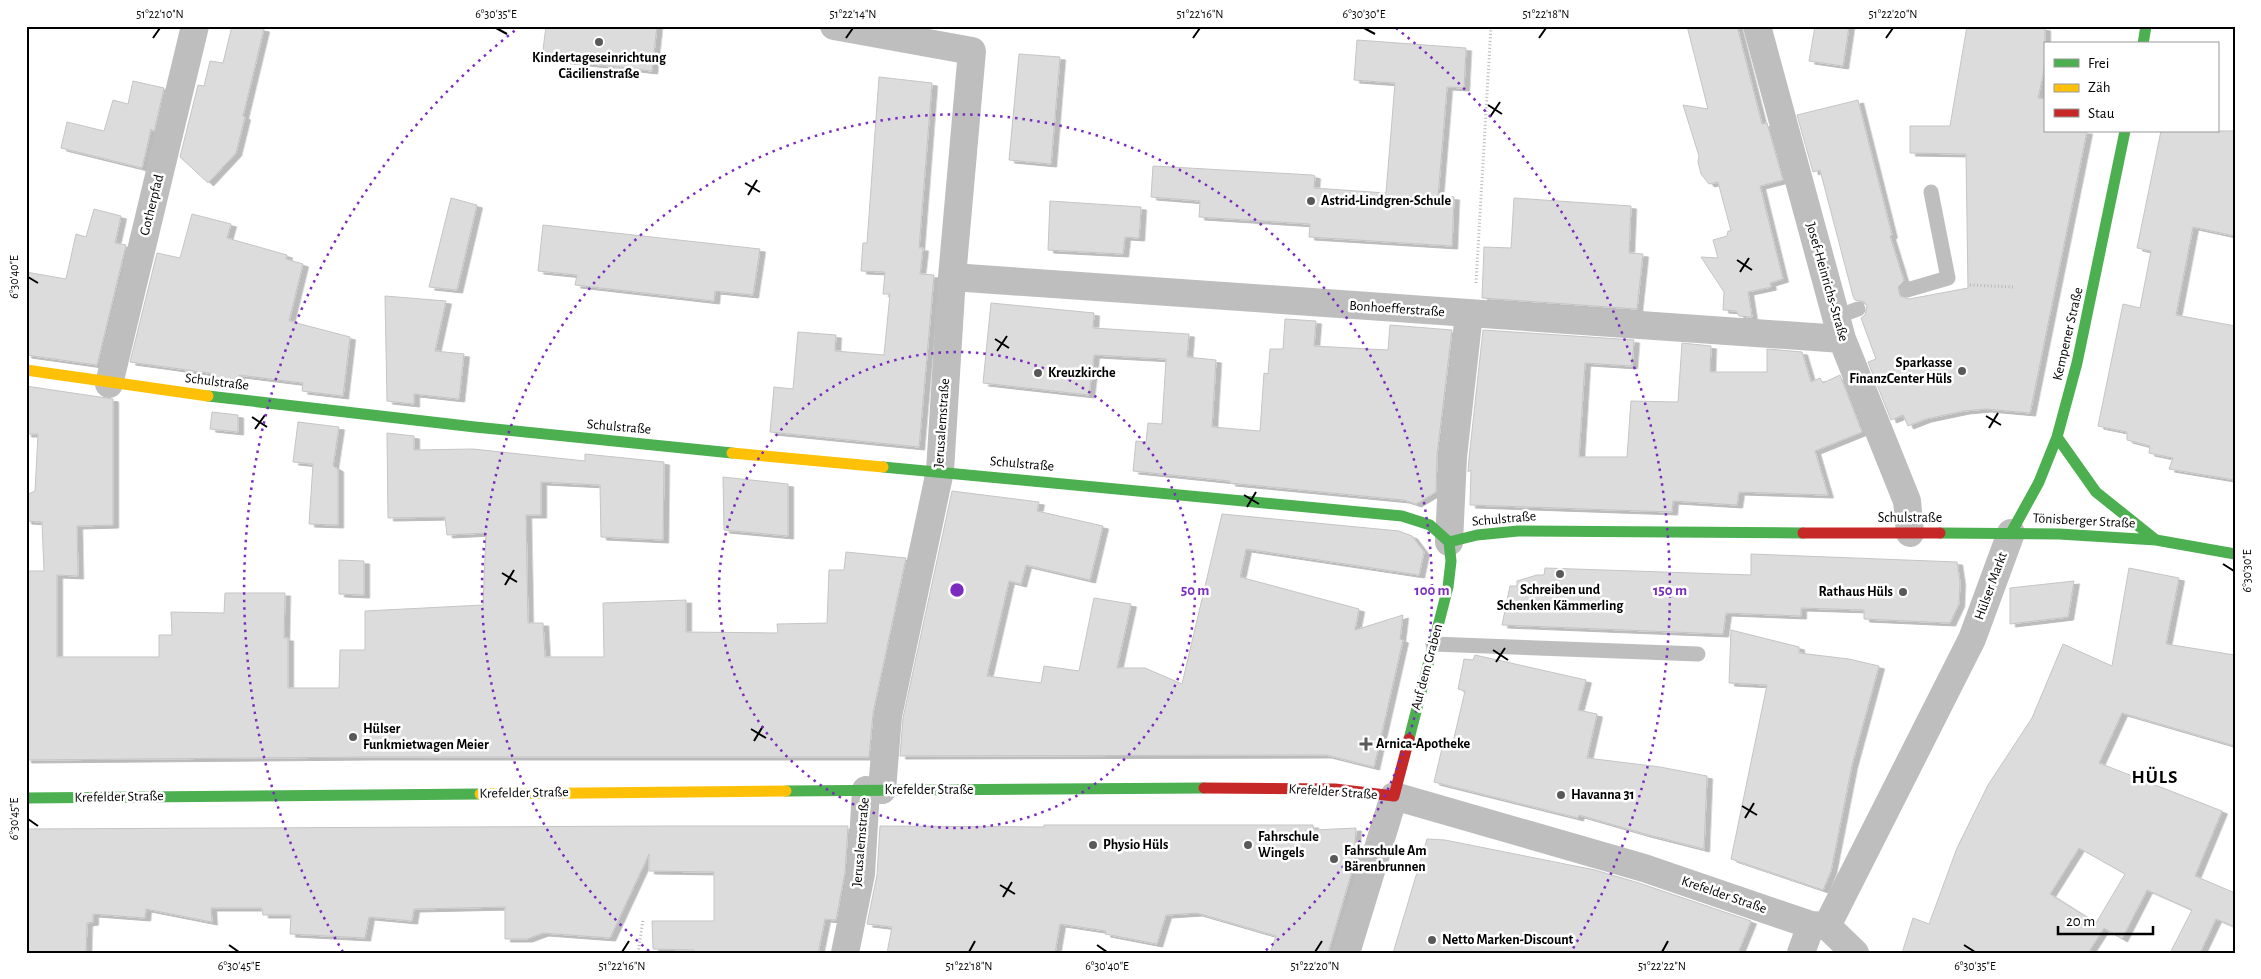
<svg xmlns="http://www.w3.org/2000/svg" width="2261" height="979" font-family="'Alegreya Sans',sans-serif">
  <style>
    .building { fill: #dcdcdc; stroke: #c5c5c5; fill-rule: evenodd; filter: url(#shadow) }
    .lines { fill: none; stroke-linecap: round; stroke-linejoin: round }
    .path { stroke: #b8b8b8; stroke-width: 3; stroke-dasharray: 1 2.5; stroke-linecap: butt }
    .lane { stroke: #bebebe; stroke-width: 15 }
    .street { stroke: #bebebe; stroke-width: 28 }
    .fast { stroke: #4caf50; stroke-width: 11 }
    .slow { stroke: #ffc107; stroke-width: 11 }
    .jam { stroke: #c62828; stroke-width: 11 }
    .ticks { fill: none; stroke: #000; stroke-width: 2 }
    .ring { fill: none; stroke: #7b2cbf; stroke-width: 2.5; stroke-dasharray: 2.5 5 }
    .poi-dot { fill: #595959; stroke: #fff; stroke-width: 2 }
    .labels { text-anchor: middle; dominant-baseline: central; stroke-width: 5; stroke-linejoin: round; paint-order: stroke }
    .poi-label { font-size: 14px; font-weight: bold; fill: #000; stroke: #fff; text-anchor: start }
    .street-label { font-size: 14px; fill: #000; stroke: #fff }
    .district-label { font-size: 19px; font-weight: bold; letter-spacing: 1px; fill: #000; stroke: #fff }
    .centre { fill: #7b2cbf; stroke: #fff; stroke-width: 2.5 }
    .ring-label { font-size: 15px; text-anchor: middle; font-weight: bold; fill: #7b2cbf; stroke: #fff; stroke-width: 5; stroke-linejoin: round; paint-order: stroke }
    .neatline { fill: none; stroke: #000; stroke-width: 2 }
    .ticks-label { font-size: 12px; text-anchor: middle; fill: #000 }
  </style>
  <defs>
    <filter id="shadow"><feDropShadow dx="5.5" dy="3" stdDeviation="0" flood-color="#0004"/></filter>
  </defs>
  <rect width="100%" height="100%" fill="#fff"/>
  <path class="building" d="M232,26h18l14,3 -21,87 2,1 -9,36 -28,30 -28,-26 18,-72 6,1 6,-25 13,2z
    M546,26h111l-5,45 -110,-13z
    M1687,26h50l25,98 5,-1 16,57 -23,6 23,93 -13,4 1,4 -23,5 4,25 -13,-1 -3,-5 -13,-1 1,-18 -23,-35 17,1 -5,-18 14,-4 1,-5h3l-13,-49 -9,2 -8,-10 -3,-12 1,-6 -16,-51 25,4z
    M1815,26h34l-6,40 -34,-5z
    M1967,26h66l12,2v37l-7,33 7,1v32h42l-57,282 -44,-4 -22,2 -38,8 -18,7 -5,-11 -12,5 -23,-58 8,-3 -15,-41 4,-3 2,-9 -3,-4 -9,-2 -2,-4 -33,-126 -7,2 -16,-57 61,-15 34,135 -2,1 14,45 -6,6 2,9 9,3 59,-11 -2,-134 -56,-1v-27h40z
    M1357,40l109,8 -2,40 -17,-1 -9,109 16,1 -2,49 -143,-9 1,-13 -111,-7 1,-16 -49,-4 2,-31 159,9 3,1 -1,12 72,5 9,-110 -41,-3z
    M1019,54l41,3 -9,107 -42,-4z
    M879,77l53,6 -13,165h4l-3,26 14,1 -15,172 -149,-15 4,-45 19,2 5,-57 38,3 -1,16 49,4 6,-61h-7l2,-22 -24,-1 2,-28h4z
    M133,81l31,7 -10,44 -3,-3 -9,39 -81,-20 6,-26 37,9 9,-31 15,4z
    M2161,131h74v105l-42,-9 -17,88 59,11v154l-66,-11 4,-11 -24,-5 1,-7 -23,-6v-8l-29,-6 25,-122 17,4 11,-57 -14,-3z
    M451,198l26,7 -20,85 -28,-3z
    M1514,198l117,8 -2,47 14,1 -6,55 -155,-11 2,-51 27,1z
    M1050,201l91,6 -2,31 -14,-1 -2,17 -75,-4z
    M94,209l27,7 -6,27 11,2 -29,120 -71,-10v-83l40,7 10,-45 10,3z
    M192,214l39,10 -4,14 60,17 -1,4 17,5 -14,57 61,16 -7,59 -41,-5 1,-8 -64,-8 -1,9 -23,-3 1,-7 -86,-12 27,-109 23,5z
    M543,225l217,24 -7,46 -38,-4 -1,10 -139,-16 2,-10 -39,-4z
    M385,296l61,5 -11,50 29,3 -5,45 -45,-5v10l-27,-3z
    M991,303l103,10 -1,15 96,6 -2,23 29,3 -4,67 48,4 4,-58 4,1 2,-25h13l2,-30 31,2 -2,25 74,4 2,-25 62,5 -15,125 -1,37 -20,12 -12,-4 -174,-17v-2l-97,-10 3,-30 10,1 2,-19 14,1 4,-65 -72,-4 -5,40 -106,-12z
    M1483,330l151,10 -2,26 -47,-3 -6,94h48l4,-56 47,1 4,-59 29,3 -1,26h57v-23l35,3 9,30 9,-4 3,5 17,-8 22,57 -47,19 13,44 -89,-3 -2,13 -64,-4 -1,11 -202,-7 1,-35 -3,2 1,-14z
    M26,386l87,13v126l-36,1 1,50 -21,-1v82h102v-22h13l-1,-23 53,1 1,-20h60l-1,45h4v50h51l1,-38h25v-39l118,-6 3,-72 -39,2 -2,-18 -57,1 -1,-85 27,3v14l59,-1 112,12v-7l79,8 -1,78 -62,-3 -1,-52 -59,-3v33h-15l2,108h15l2,34h59l-1,-54 83,-3v32l92,1 -1,-9 50,-1 2,-53h15l2,-18 60,6 -33,155 -4,44h-503l-340,3v-189h18l-2,-49 -16,-1v-26l9,-4 3,-57h-12z
    M212,412l26,3v17l-28,-3z
    M298,422l41,5 -6,39 5,3v56l-29,-1 4,-60 -20,-2z
    M723,477l65,7v52l-64,-6z
    M952,491l87,11 -2,9 66,15 -13,54 -64,-15 -5,19 -12,-3 -22,95 54,7 3,-17 35,5 15,-73 37,6 -14,64h28l37,16 40,-170 177,17 13,5 12,16 -5,23 -173,-26 -6,28 119,32 -4,21 48,-15 -3,24 3,1 -29,127 -48,-12 -426,1 3,-38z
    M1751,554l206,8 3,20 -1,22 -9,19 -86,-4v-9l-63,-2v8l-75,-3 -3,21 -221,-9 8,-39h7v-5l20,-6h7l1,-7 206,7z
    M339,560l25,1v34l-25,-1z
    M2129,568l50,10 -13,66 69,11v91l-113,-33 -23,50 123,48 -27,65 40,17v34l-19,-8 -16,34h-30l22,-43 -45,-20 -25,49 -18,-11 -16,25h-186l11,-35 16,6 28,-76 31,-63 44,-67 31,-74 49,22zM2079,848l46,26 -29,49 -46,-29z
    M2074,581l-6,36 -58,7v-36z
    M1731,630l68,17v6l50,6 30,7 -27,99 -21,106 -8,19 -92,-31 36,-174 -38,-2z
    M1475,655l111,25 -8,30 19,4 -10,44 73,9 47,9 -3,73 -59,-15 -66,-19 -1,3 -144,-36 10,-42 9,2 12,-51 -7,-2 6,-30 9,1z
    M1044,825h269l1,5 42,-2 -2,36 -26,89h-58l6,-17 -79,-23 -31,2 -9,29 -52,-10 1,-3 -46,-7 -5,29h-168l5,-26 -25,-3 10,-49 3,-49 164,1z
    M667,826h181l-3,46 -9,48 -11,-1 -7,34h-125l1,-3 -41,-1 -1,-28h62v-49l-65,-1v-17l-39,84 -67,-5 -16,6h-22v-32l-91,2 -2,12 -43,-4 -4,21 -75,-4 1,-19h-28l-1,-7h-51l1,14 -66,-13 -1,9 -52,-4v8l-6,1 -1,30h-60v-124z
    M1427,839l18,1 150,30 44,13 112,38 -13,32h-345z"/>
  <g class="lines">
    <path class="path" d="M1476,283l15,-257
      M1970,285l43,2
      M638,953l5,-33"/>
    <path class="lane" d="M1907,290l41,-12 -17,-86
      M1836,317l22,-8
      M1433,644l265,10"/>
    <path class="street" d="M834,26l138,25 -20,226 -12,194 -52,245 -6,74
      M1757,26l85,313 65,162 3,32
      M952,277l890,62
      M109,384l86,-358
      M1449,542l4,-85 16,-143
      M1827,926l145,-287 39,-106
      M845,953l16,-79 5,-84
      M1346,953l48,-157 250,72 167,57
      M1801,953l10,-28 16,1 28,27"/>
    <path class="fast" d="M2143,44l3,-18
      M208,396l267,31 257,26
      M2057,437l39,55 60,48
      M883,467l519,49 28,9 19,17
      M1940,533l119,1 97,6 79,14
      M2011,533l28,-51 18,-45 20,-74 48,-232
      M1449,542l28,-7 41,-4 285,2
      M1409,739l39,-152 3,-26 -2,-19
      M786,791l418,-3
      M26,798l454,-4"/>
    <path class="slow" d="M26,370l182,26
      M732,453l151,14
      M480,794l306,-3"/>
    <path class="jam" d="M1803,533h137
      M1204,788l131,1 59,7 15,-57"/>
  </g>
  <path class="ticks" d="M496,28l11,6M1364,28l11,6M153,38l7,-10M846,38l7,-10M1193,38l7,-10M1539,38l7,-10M1886,38l7,-10M1488,105l14,9M1490,117l10,-15M745,183l15,9M748,195l9,-15M1737,260l15,10M1740,272l9,-14M28,277l10,6M995,339l14,9M997,351l10,-15M1986,416l15,9M252,417l15,10M1989,428l9,-15M255,429l10,-14M1244,495l15,9M1247,507l9,-15M2223,564l11,7M502,573l15,9M505,585l9,-15M1493,650l15,10M1496,662l9,-14M751,729l15,9M754,741l9,-15M1742,806l15,9M1745,818l9,-15M28,819l10,7M1000,885l15,9M1003,897l9,-15M229,945l10,7M1097,945l10,7M1964,945l11,7M622,952l7,-11M969,952l6,-11M1315,952l7,-11M1662,952l6,-11"/>
  <g class="ring">
    <circle cx="957" cy="590" r="238"/>
    <path d="M649 951A475 475 0 1 1 1265 951"/>
    <path d="M343 952A713 713 0 0 1 518 28M1396 28A713 713 0 0 1 1571 952"/>
  </g>
  <g class="poi-dot">
    <circle cx="599" cy="42" r="5"/>
    <circle cx="1311" cy="201" r="5"/>
    <circle cx="1962" cy="371" r="5"/>
    <circle cx="1038" cy="373" r="5"/>
    <circle cx="1560" cy="574" r="5"/>
    <circle cx="1903" cy="592" r="5"/>
    <circle cx="353" cy="737" r="5"/>
    <path d="M1363.5 736.5h5v5h5v5h-5v5h-5v-5h-5v-5h5z"/>
    <circle cx="1561" cy="795" r="5"/>
    <circle cx="1093" cy="845" r="5"/>
    <circle cx="1248" cy="845" r="5"/>
    <circle cx="1334" cy="859" r="5"/>
    <circle cx="1432" cy="940" r="5"/>
  </g>
  <g class="labels">
    <g class="poi-label">
      <text x="599" y="58" text-anchor="middle">Kindertageseinrichtung<tspan x="599" dy="16">Cäcilienstraße</tspan></text>
      <text x="1321" y="201">Astrid-Lindgren-Schule</text>
      <text x="1952" y="363" text-anchor="end">Sparkasse<tspan x="1952" dy="16">FinanzCenter Hüls</tspan></text>
      <text x="1048" y="373">Kreuzkirche</text>
      <text x="1560" y="590" text-anchor="middle">Schreiben und<tspan x="1560" dy="16">Schenken Kämmerling</tspan></text>
      <text x="1893" y="592" text-anchor="end">Rathaus Hüls</text>
      <text x="363" y="729">Hülser<tspan x="363" dy="16">Funkmietwagen Meier</tspan></text>
      <text x="1376" y="744">Arnica-Apotheke</text>
      <text x="1571" y="795">Havanna 31</text>
      <text x="1258" y="837">Fahrschule<tspan x="1258" dy="16">Wingels</tspan></text>
      <text x="1103" y="845">Physio Hüls</text>
      <text x="1344" y="851">Fahrschule Am<tspan x="1344" dy="16">Bärenbrunnen</tspan></text>
      <text x="1442" y="940">Netto Marken-Discount</text>
    </g>
    <g class="street-label">
      <text transform="translate(152 205) rotate(-76)">Gotherpfad</text>
      <text transform="translate(1827 282) rotate(74)">Josef-Heinrichs-Straße</text>
      <text transform="translate(1397 309) rotate(4)">Bonhoefferstraße</text>
      <text transform="translate(2068 334) rotate(-77)">Kempener Straße</text>
      <text transform="translate(217 382) rotate(7)">Schulstraße</text>
      <text transform="translate(942 423) rotate(-86)">Jerusalemstraße</text>
      <text transform="translate(619 427) rotate(5)">Schulstraße</text>
      <text transform="translate(1022 464) rotate(5)">Schulstraße</text>
      <text x="1910" y="518">Schulstraße</text>
      <text transform="translate(1504 519) rotate(-5)">Schulstraße</text>
      <text transform="translate(2084 521) rotate(3)">Tönisberger Straße</text>
      <text transform="translate(1991 586) rotate(-70)">Hülser Markt</text>
      <text transform="translate(1427 667) rotate(-75)">Auf dem Graben</text>
      <text x="929" y="790">Krefelder Straße</text>
      <text transform="translate(1333 792) rotate(4)">Krefelder Straße</text>
      <text transform="translate(524 793) rotate(-1)">Krefelder Straße</text>
      <text transform="translate(119 797) rotate(-1)">Krefelder Straße</text>
      <text transform="translate(861 842) rotate(-85)">Jerusalemstraße</text>
      <text transform="translate(1724 895) rotate(19)">Krefelder Straße</text>
    </g>
    <g class="district-label">
      <text x="2155" y="777">HÜLS</text>
    </g>
  </g>
  <circle cx="957" cy="590" r="8" class="centre"/>
  <g class="ring-label">
    <text x="1195" y="595">50 m</text>
    <text x="1432" y="595">100 m</text>
    <text x="1670" y="595">150 m</text>
  </g>
  <rect width="2261" height="979" fill="none" stroke="#ffffff" stroke-width="55"/>
  <rect x="2044" y="42" width="175" height="90" fill="#ffffff" stroke="#999999"/>
  <rect x="2054" y="59" width="25" height="8" fill="#4caf50" stroke="#999999"/>
  <text x="2088" y="68" font-size="15" fill="#000000">Frei</text>
  <rect x="2054" y="84" width="25" height="8" fill="#ffc107" stroke="#999999"/>
  <text x="2088" y="92" font-size="15" fill="#000000">Zäh</text>
  <rect x="2054" y="109" width="25" height="8" fill="#c62828" stroke="#999999"/>
  <text x="2088" y="118" font-size="15" fill="#000000">Stau</text>
  <path d="M2058 926v8h95v-8" fill="none" stroke="#000000" stroke-width="2.5"/>
  <text x="2066" y="926" font-size="15" fill="#000000" stroke="#ffffff" stroke-width="4" paint-order="stroke">20 m</text>
  <rect x="28" y="28" width="2206" height="924" class="neatline"/>
  <g class="ticks-label">
    <text x="160" y="18">51°22'10"N</text>
    <text x="496" y="18">6°30'35"E</text>
    <text x="853" y="18">51°22'14"N</text>
    <text x="1200" y="18">51°22'16"N</text>
    <text x="1364" y="18">6°30'30"E</text>
    <text x="1546" y="18">51°22'18"N</text>
    <text x="1893" y="18">51°22'20"N</text>
    <text transform="translate(14 277) rotate(-90)" y="4">6°30'40"E</text>
    <text transform="translate(2247 571) rotate(-90)" y="4">6°30'30"E</text>
    <text transform="translate(14 819) rotate(-90)" y="4">6°30'45"E</text>
    <text x="239" y="970">6°30'45"E</text>
    <text x="622" y="970">51°22'16"N</text>
    <text x="969" y="970">51°22'18"N</text>
    <text x="1107" y="970">6°30'40"E</text>
    <text x="1315" y="970">51°22'20"N</text>
    <text x="1662" y="970">51°22'22"N</text>
    <text x="1975" y="970">6°30'35"E</text>
  </g>
</svg>
